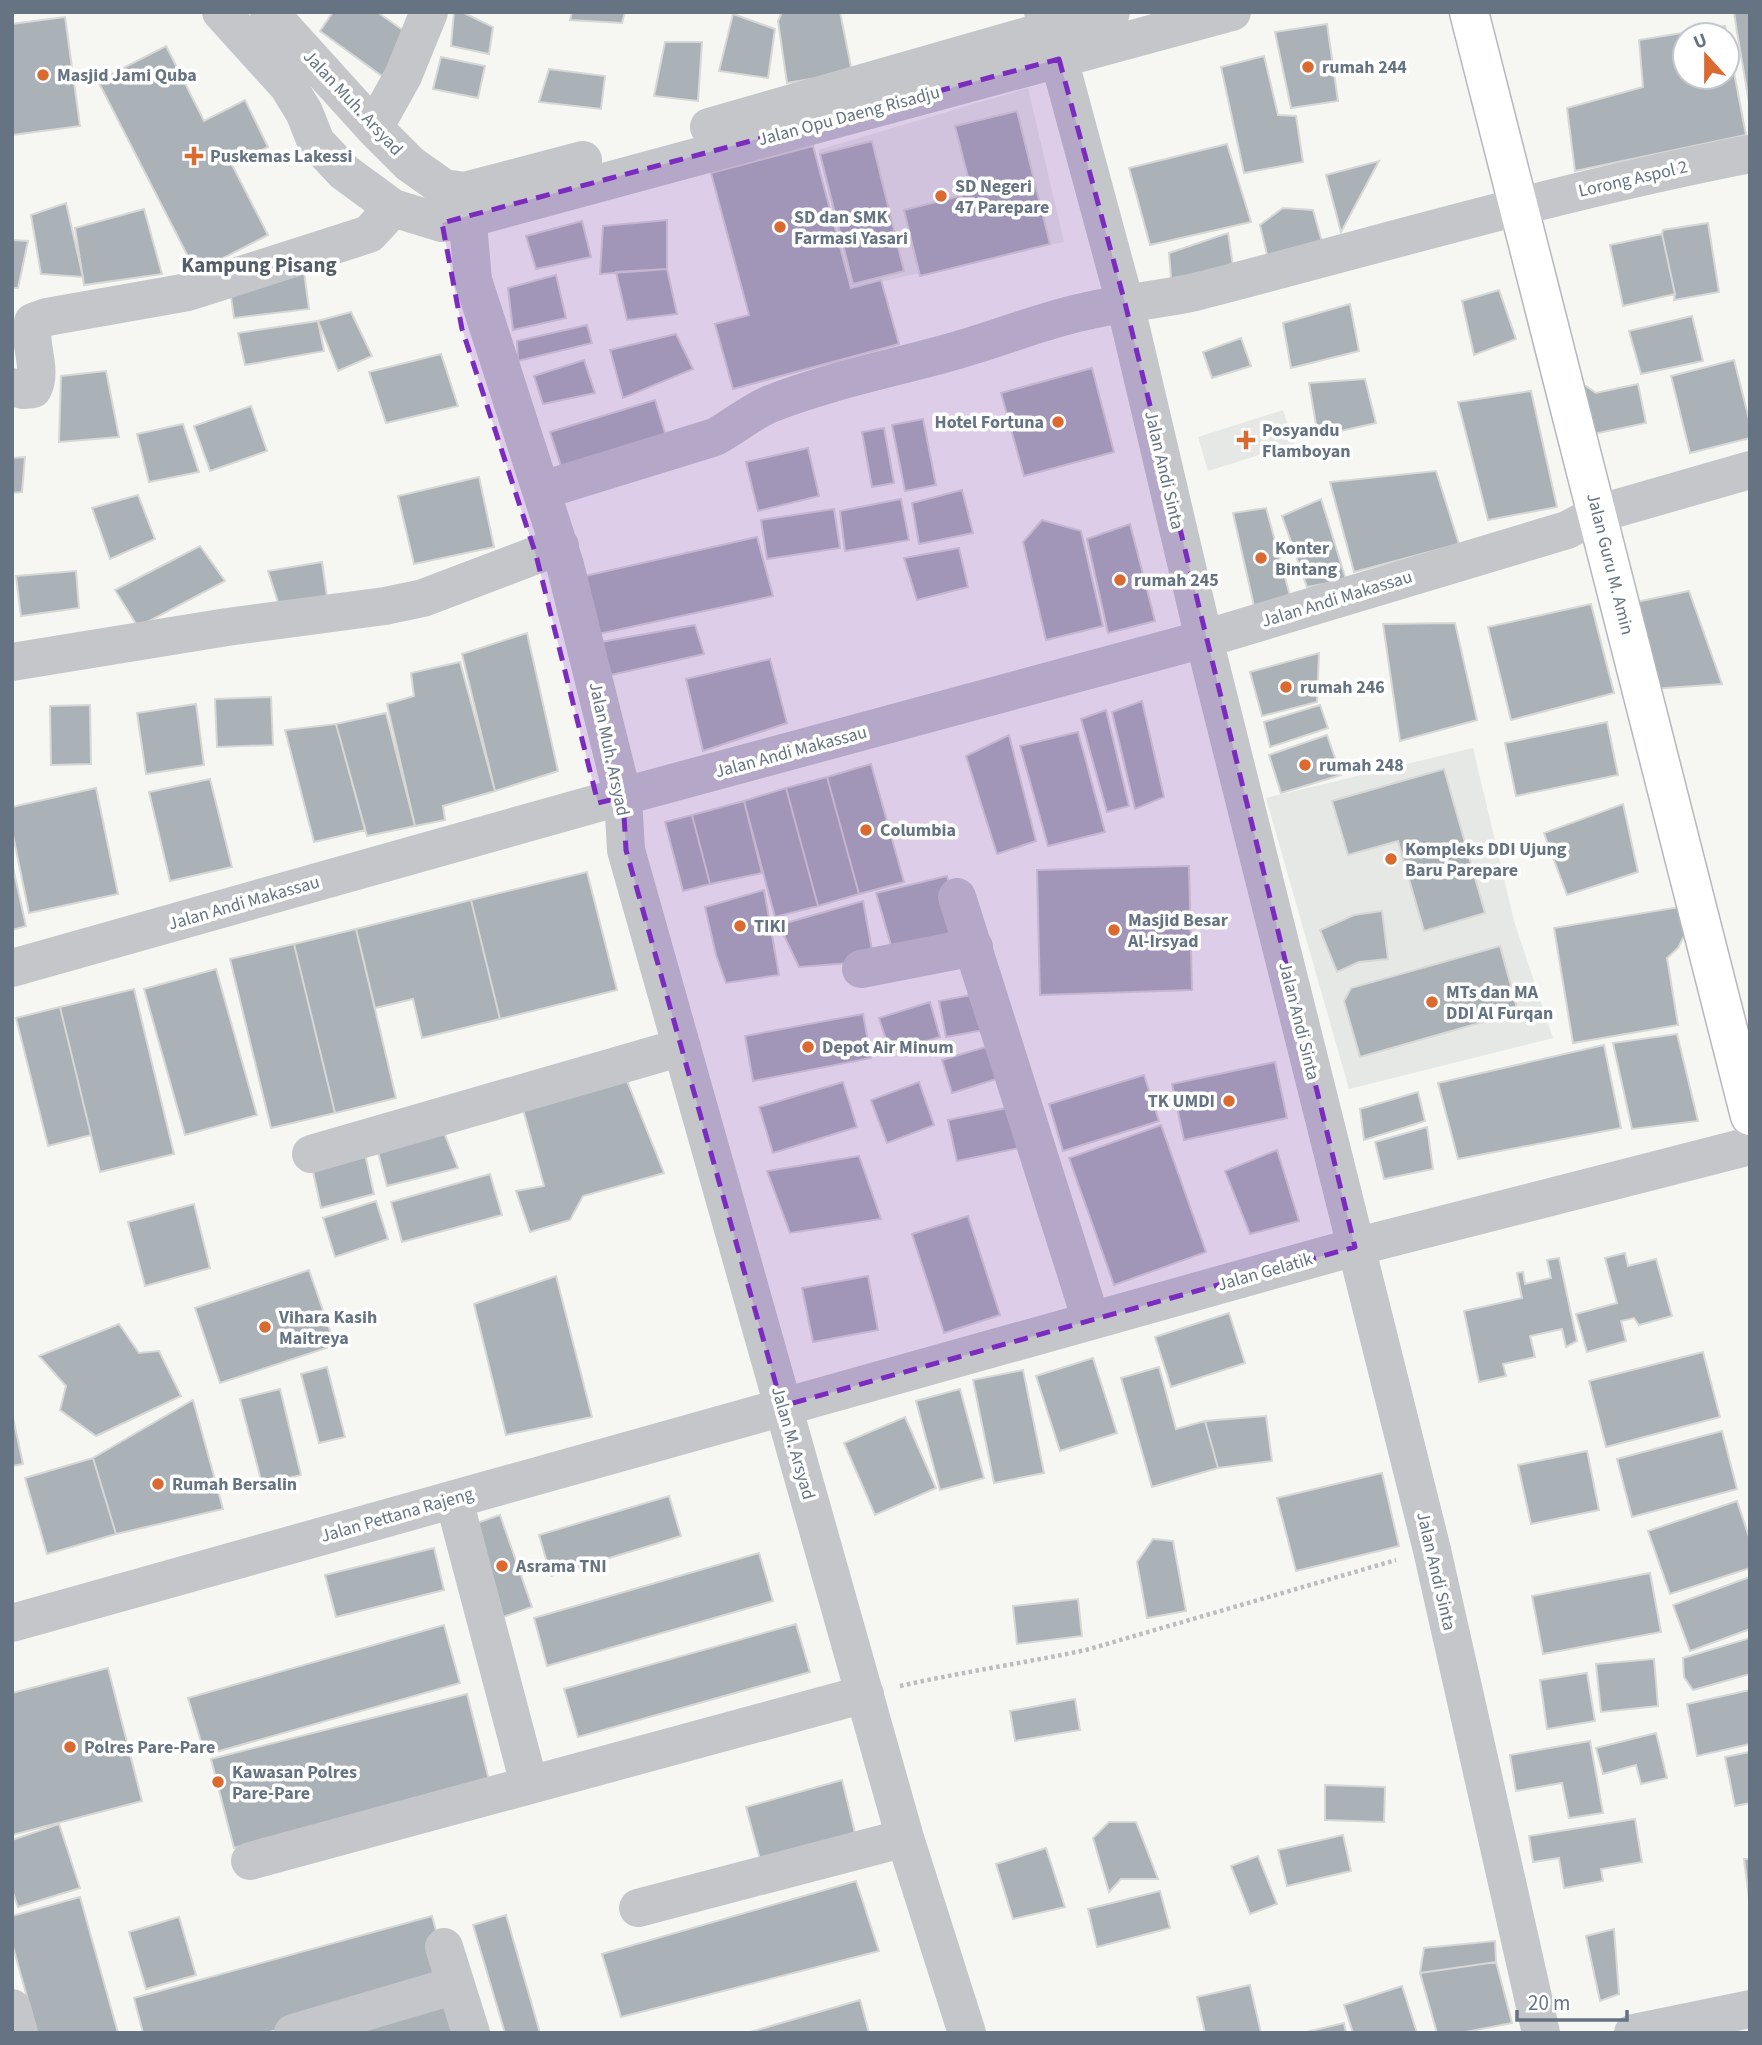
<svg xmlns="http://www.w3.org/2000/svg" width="1762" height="2045" font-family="'Source Sans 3',sans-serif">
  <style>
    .built { fill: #e6e8e6 }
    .building { fill: #aab1b7; stroke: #d7d7d5; stroke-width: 2; fill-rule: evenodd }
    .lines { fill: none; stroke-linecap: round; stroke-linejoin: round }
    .major-casing { stroke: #b4b8bc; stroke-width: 41 }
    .path { stroke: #bbbdbf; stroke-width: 4.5; stroke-dasharray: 3.5 3.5; stroke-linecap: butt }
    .minor { stroke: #c4c6ca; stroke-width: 38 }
    .major { stroke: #fff; stroke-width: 38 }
    .marked { fill: #7b2cbf; fill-opacity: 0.2; stroke: #7b2cbf; stroke-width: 5; stroke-dasharray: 14 9; stroke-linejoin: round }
    .poi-dot { fill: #da6a2f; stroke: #fff; stroke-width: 2.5 }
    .labels { text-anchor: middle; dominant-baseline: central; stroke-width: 7; stroke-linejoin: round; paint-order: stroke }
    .poi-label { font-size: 18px; font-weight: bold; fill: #667382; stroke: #fff; text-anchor: start }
    .street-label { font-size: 18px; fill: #667382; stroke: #fff }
    .quarter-label { font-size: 21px; font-weight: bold; fill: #545d68; stroke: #fff }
  </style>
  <rect width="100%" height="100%" fill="#f6f6f3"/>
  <path class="built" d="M1028,88l36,154 -213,46 -33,-138z
    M1283,410l11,34 -86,27 -10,-34z
    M1473,748l41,173 39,117 -204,51 -83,-291z"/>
  <path class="building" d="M333,12h44l34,24 -29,40 -62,-45z
    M454,12h8l31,15 -4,27 -38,-8z
    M572,12h53l-3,11 -52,-3z
    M782,12h58l12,60 -65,11 -9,-62z
    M1734,12h16v96l-13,-76z
    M733,14l42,15 -7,49 -49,-7z
    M65,17l15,109 -68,9v-111z
    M1327,24l11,77 -47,7 -16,-76z
    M1725,26l21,109 -171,36 -8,-63 76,-21 -4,-47zM1685,35h42v42h-42z
    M665,42h37l-4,59 -44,-5z
    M166,46l38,75 41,-21 23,47 -36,18 36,70 -72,37 -98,-191z
    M1264,56l14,59 18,1 7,46 -59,11 -23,-106z
    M441,57l44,9 -7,32 -45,-9z
    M549,69l56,7 -4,33 -62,-7z
    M1017,111l33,133 -130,32 -16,-66 68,-17 -17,-67z
    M872,141l32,130 -51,13 -33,-130z
    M1227,144l24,78 -101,23 -21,-77z
    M813,146l38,142 30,-8 18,64 -166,45 -18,-65 34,-9 -38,-142z
    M1379,161l-38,71 -15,-57z
    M66,203l17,74 -42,-3 -10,-59z
    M1283,208l30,2 11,39 -55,14 -9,-38z
    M144,209l18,65 -78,11 -9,-57z
    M667,220v49l-67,5 3,-48z
    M582,221l9,36 -55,12 -10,-33z
    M1708,223l11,69 -45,8 1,-6 -13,-60 1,-4z
    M1228,233l6,40 -62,17 -3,-37z
    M1662,234l13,60 -52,12 -13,-61z
    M12,240l16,1 -10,47h-6z
    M667,269l10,45 -50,6 -11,-48z
    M304,272l5,37 -75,9 -5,-36z
    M556,275l10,43 -53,12 -5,-42z
    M1499,290l17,49 -42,16 -12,-54z
    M1350,304l9,47 -68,17 -8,-45z
    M351,312l21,44 -34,15 -20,-50z
    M1692,316l11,45 -62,13 -12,-43z
    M318,321l6,30 -79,14 -7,-32z
    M587,325l5,18 -74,18 -1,-20z
    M676,334l17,35 -70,29 -13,-48z
    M1241,338l10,28 -39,12 -9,-26z
    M441,354l17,52 -72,17 -17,-51z
    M584,360l11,33 -52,11 -9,-28z
    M1734,360l16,63v15l-60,15 -19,-77z
    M1092,368l22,84 -90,24 -23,-83z
    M106,371l13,66 -60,5 2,-66z
    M1365,379l11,44 -58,13 -9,-53z
    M1638,384l8,39 -67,14 -9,-47 16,-4 10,7z
    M1531,391l26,116 -69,13 -30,-118z
    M655,400l11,36 -104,33 -12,-37z
    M251,406l16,45 -57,20 -16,-45z
    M923,419l13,66 -31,6 -13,-66z
    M183,424l16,48 -50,10 -12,-48z
    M884,428l10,55 -22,4 -10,-55z
    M808,448l11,48 -61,15 -12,-49z
    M25,457l-3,35 -10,1v-35z
    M1436,471l23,73 -105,28 -24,-90z
    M479,477l15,70 -80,17 -16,-68z
    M962,490l11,43 -54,11 -7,-41z
    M138,495l17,44 -45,20 -18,-51z
    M901,499l8,41 -64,11 -5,-40z
    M1321,499l25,81 -39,7 -25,-71z
    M1266,508l26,95 -37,7 -22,-97z
    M834,509l6,39 -73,11 -6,-39z
    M1042,520l39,11 22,95 -57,14 -23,-98z
    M1130,524l25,97 -47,12 -21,-94z
    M757,537l16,59 -184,40 -13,-58z
    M200,546l25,35 -87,46 -23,-37z
    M959,548l9,39 -51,13 -13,-42z
    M322,562l5,35 -48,8 -11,-34z
    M76,571l3,37 -58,8 -5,-40z
    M1689,591l33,93 -70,5 -16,-87z
    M1591,604l23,89 -103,27 -23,-93z
    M1455,623l22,97 -77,21 -17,-117z
    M695,625l9,29 -93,21 -10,-33z
    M527,633l31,138 -63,20 -33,-137z
    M1319,653l-2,49 -55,14 -12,-44z
    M770,659l17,64 -84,28 -17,-72z
    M460,662l35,129 -52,15 2,14 -30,6 -28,-122 27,-8 -3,-23z
    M271,697l2,48 -56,2 -2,-48z
    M1142,701l22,96 -29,12 -23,-97z
    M196,704l8,61 -58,9 -9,-61z
    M90,705l1,59 -40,1 -1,-59z
    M1320,705l8,23 -58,19 -6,-25z
    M1106,710l23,96 -22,6 -26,-93z
    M386,713l29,113 -48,10 -31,-112z
    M1607,722l11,53 -102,21 -11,-53z
    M336,724l29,106 -51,12 -29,-112z
    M1078,732l27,100 -57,14 -28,-100z
    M1009,735l27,106 -39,13 -31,-98z
    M1327,735l14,40 -60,18 -12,-38z
    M871,764l33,118 -45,12 -32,-117z
    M1444,769l41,144 -61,18 -26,-90 -50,14 -16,-54z
    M827,777l32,117 -41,12 -32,-118z
    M210,779l22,88 -62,14 -21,-89z
    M96,788l22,106 -89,19 -17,-83v-23z
    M786,788l32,118 -43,11 -31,-116z
    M744,801l18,72 -52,11 -18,-69z
    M1623,804l15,68 -71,23 -23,-62z
    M692,815l18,69 -27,7 -18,-69z
    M12,863l14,63 -14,4z
    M1189,866l3,124 -152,5 -3,-125z
    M587,872l30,118 -117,29 -29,-119z
    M947,876l16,60 -68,23 -19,-66z
    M764,890l15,85 -53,8 -10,-28 -11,-48z
    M471,900l29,119 -78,19 -9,-39 -38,9 -19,-79z
    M863,901l11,60 -75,6 -20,-42z
    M1685,906l7,14 -14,28 -11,10 11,67 -105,18 -19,-115z
    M1382,911l6,48 -29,3 -22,10 -17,-42 34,-15z
    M356,929l40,169 -61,15 -41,-169z
    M294,944l41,169 -64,15 -41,-169z
    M1500,946l18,66 -158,45 -16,-56 7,-13z
    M216,969l41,146 -72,20 -41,-146z
    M134,989l40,165 -74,18 -40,-165z
    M987,992l7,36 -48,9 -7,-36z
    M930,1002l10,35 -50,15 -11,-34z
    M60,1007l31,128 -43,11 -32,-128z
    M863,1014l8,44 -118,23 -8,-45z
    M1677,1034l21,87 -66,8 -19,-86z
    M999,1043l10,32 -57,18 -10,-33z
    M1604,1045l17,83 -163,31 -20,-76z
    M1275,1062l12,56 -103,22 -12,-56z
    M1144,1075l15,46 -96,30 -14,-47z
    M625,1076l39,97 -81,23 -13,24 -40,12 -14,-41 28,-5 -21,-77z
    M843,1082l14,45 -84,26 -14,-46z
    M919,1082l15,43 -47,18 -16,-43z
    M1418,1092l7,29 -61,19 -4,-31z
    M1021,1105l8,41 -72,15 -9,-41z
    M1161,1125l45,127 -92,33 -45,-127z
    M1427,1127l6,42 -49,10 -9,-37z
    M443,1130l15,38 -71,18 -11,-42z
    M1277,1150l22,71 -49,13 -25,-63z
    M365,1154l9,40 -53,14 -9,-41z
    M859,1156l22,63 -91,14 -23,-62z
    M490,1174l12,41 -100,27 -11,-40z
    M376,1201l12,38 -53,18 -12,-39z
    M194,1204l16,64 -65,18 -17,-64z
    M968,1216l32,99 -56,18 -32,-99z
    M1625,1253l3,13 28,-7 16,57 -33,9 -5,-7 -13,3 5,20 -39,11 -11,-38 41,-11 -12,-45z
    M1559,1258l18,83 -11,6 -4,-18 -32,7 5,21 -32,7 3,12 -27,6 -15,-71 58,-13 -5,-25 6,-1 2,12 26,-6 -4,-18z
    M309,1270l26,75 -115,38 -25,-75z
    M556,1276l36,141 -86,18 -32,-131z
    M868,1276l10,54 -65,12 -11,-54z
    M1229,1313l16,50 -74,24 -16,-50z
    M119,1324l20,29 20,-2 22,45 -85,40 -36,-26 6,-24 -27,-30z
    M1703,1352l17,65 -114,30 -17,-66z
    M1093,1358l24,75 -57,18 -24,-75z
    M327,1367l18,70 -26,6 -18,-69z
    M1159,1367l17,62 29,-8 13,47 -66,19 -31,-109z
    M1023,1370l21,103 -50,10 -21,-103z
    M280,1389l21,86 -39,9 -22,-85z
    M960,1389l24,89 -44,12 -24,-89z
    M193,1400l30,109 -107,25 -23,-76z
    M12,1413l11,51 -11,2z
    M1266,1416l6,45 -54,7 -13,-47z
    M905,1417l31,71 -61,27 -31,-72z
    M1722,1431l15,58 -105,28 -15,-58z
    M1587,1451l12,59 -68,14 -13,-59z
    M93,1458l23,76 -69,20 -22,-76z
    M1382,1473l17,73 -103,25 -19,-73z
    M669,1496l12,40 -130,40 -12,-41z
    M1737,1501l13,39v28l-80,26 -22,-63z
    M500,1515l32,92 -29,10 -32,-92z
    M1153,1539l20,2 13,70 -39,7 -10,-56z
    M434,1548l10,42 -108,27 -11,-42z
    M759,1553l14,48 -226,65 -13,-48z
    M1650,1573l11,59 -118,22 -11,-58z
    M1750,1577v52l-60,22 -17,-46z
    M1078,1599l4,37 -65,8 -4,-38z
    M796,1624l14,48 -232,65 -14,-48z
    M444,1625l16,58 -255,72 -17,-57z
    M1750,1638v36l-57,16 -9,-13 -1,-19z
    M1654,1659l4,47 -57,6 -5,-48z
    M108,1668l34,133 -130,34v-142z
    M1587,1673l8,48 -48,8 -7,-49z
    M1750,1690v54l-53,12 -10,-52z
    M467,1694l23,90 -256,64 -23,-89z
    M1075,1699l5,31 -65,11 -5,-30z
    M1656,1733l11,45 -26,6 -5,-19 -33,9 -7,-26z
    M1590,1741l13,72 -34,5 -7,-35 -46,8 -6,-36z
    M1750,1752v51l-15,3 -10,-49z
    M842,1780l13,53 -95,26 -14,-52z
    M1325,1785l60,2 -1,35 -59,-2z
    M1635,1819l7,43 -41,7 2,12 -39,7 -5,-30 -26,4 -4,-26z
    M1109,1822h27l22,57h-37l-12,13 -16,-54z
    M59,1824l21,64 -62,19 -6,-17v-50z
    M1343,1835l8,36 -64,15 -9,-36z
    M1046,1848l19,59 -52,12 -17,-55z
    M1258,1856l19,48 -27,10 -19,-48z
    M1744,1859h6v47z
    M856,1881l23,70 -258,66 -19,-63z
    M1160,1891l10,37 -73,19 -9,-38z
    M80,1897l38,136h-81l-25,-90v-27z
    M506,1915l34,118h-35l-32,-108z
    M432,1916l18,66 -184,51h-123l-9,-35z
    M179,1917l17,58 -50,14 -17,-57z
    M1614,1929l5,65 -19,7 -14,-65z
    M1495,1941l1,21 -76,11 4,-25z
    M1496,1962l16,61 -52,10h-23l-17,-60z
    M1250,1985l11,48h-56l-8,-36z
    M1402,1986l15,47h-64l-9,-28z
    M448,1997l10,36h-142z
    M860,2000l9,33h-122z
    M1344,2023l2,10h-44z"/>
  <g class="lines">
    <g class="major-casing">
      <path id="major" d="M1469,12l281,1104"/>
    </g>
    <path class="path" d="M900,1686c62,-14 124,-23 186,-36l310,-90"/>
    <path class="minor" d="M221,12l67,74 16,26 12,30 28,30 49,36 49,15 25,-4 765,-207
      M269,12l105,116 36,36 34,24 21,3 118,-31
      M1043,12l16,47 66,244 79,336 228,911 109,483
      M709,127l402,-115
      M374,128l29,-52 26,-64
      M465,191l8,89 92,285 58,232 3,53 279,988 62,195
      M12,387l11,3 10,-1c10,-19 -5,-45 0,-67l14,-5 141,-25 181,-58 24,-26
      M543,490l172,-53c18,-10 38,-26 55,-33 61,-24 125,-36 188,-54 43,-12 85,-30 129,-39 37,-9 75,-11 112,-20 183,-47 365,-101 551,-137
      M12,662l215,-35 158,-21 38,-8 137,-52
      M957,897l134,423
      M12,968l586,-165 606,-164 363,-109 30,-16 153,-44
      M861,969l113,-22
      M311,1154l371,-107
      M454,1500l75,284
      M12,1623l1343,-376 395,-101
      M250,1861l615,-167
      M638,1908l267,-70
      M444,1947l27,86
      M12,2008l7,25
      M293,2033l163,-48
      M1633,2033l117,-24"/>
    <use href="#major" class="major"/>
  </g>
  <path class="marked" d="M1059,59l66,244 230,944 -573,159 -156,-556 -3,-53 -25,6 -62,-248 -74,-226 -20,-106z"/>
  <g class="poi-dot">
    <circle cx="1308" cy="67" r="7"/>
    <circle cx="43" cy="75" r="7"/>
    <path d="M190.5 145.5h7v7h7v7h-7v7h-7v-7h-7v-7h7z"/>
    <circle cx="941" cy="196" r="7"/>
    <circle cx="780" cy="227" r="7"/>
    <circle cx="1058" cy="422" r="7"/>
    <path d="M1242.5 429.5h7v7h7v7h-7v7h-7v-7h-7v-7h7z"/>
    <circle cx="1261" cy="558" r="7"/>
    <circle cx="1120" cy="580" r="7"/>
    <circle cx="1286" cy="687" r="7"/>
    <circle cx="1305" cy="765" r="7"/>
    <circle cx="866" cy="830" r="7"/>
    <circle cx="1391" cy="859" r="7"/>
    <circle cx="740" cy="926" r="7"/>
    <circle cx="1114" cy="930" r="7"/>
    <circle cx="1432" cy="1002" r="7"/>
    <circle cx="808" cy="1047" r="7"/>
    <circle cx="1229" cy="1101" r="7"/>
    <circle cx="265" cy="1327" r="7"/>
    <circle cx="158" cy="1484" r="7"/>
    <circle cx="502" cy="1566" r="7"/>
    <circle cx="70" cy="1747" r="7"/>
    <circle cx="218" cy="1782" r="7"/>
  </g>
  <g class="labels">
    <g class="poi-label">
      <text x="1322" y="67">rumah 244</text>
      <text x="57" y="75">Masjid Jami Quba</text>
      <text x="210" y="156">Puskemas Lakessi</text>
      <text x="955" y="186">SD Negeri<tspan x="955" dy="21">47 Parepare</tspan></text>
      <text x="794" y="217">SD dan SMK<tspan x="794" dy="21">Farmasi Yasari</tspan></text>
      <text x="1044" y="422" text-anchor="end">Hotel Fortuna</text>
      <text x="1262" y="430">Posyandu<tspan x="1262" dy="21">Flamboyan</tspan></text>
      <text x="1275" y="548">Konter<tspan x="1275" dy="21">Bintang</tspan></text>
      <text x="1134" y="580">rumah 245</text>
      <text x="1300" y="687">rumah 246</text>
      <text x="1319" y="765">rumah 248</text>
      <text x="880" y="830">Columbia</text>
      <text x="1405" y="849">Kompleks DDI Ujung<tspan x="1405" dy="21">Baru Parepare</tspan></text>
      <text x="1128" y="920">Masjid Besar<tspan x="1128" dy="21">Al-Irsyad</tspan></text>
      <text x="754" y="926">TIKI</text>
      <text x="1446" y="992">MTs dan MA<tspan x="1446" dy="21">DDI Al Furqan</tspan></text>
      <text x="822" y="1047">Depot Air Minum</text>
      <text x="1215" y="1101" text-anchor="end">TK UMDI</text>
      <text x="279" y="1317">Vihara Kasih<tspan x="279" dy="21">Maitreya</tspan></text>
      <text x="172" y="1484">Rumah Bersalin</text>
      <text x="516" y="1566">Asrama TNI</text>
      <text x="84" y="1747">Polres Pare-Pare</text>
      <text x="232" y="1772">Kawasan Polres<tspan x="232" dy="21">Pare-Pare</tspan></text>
    </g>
    <g class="street-label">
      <text transform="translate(353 103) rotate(47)">Jalan Muh. Arsyad</text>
      <text transform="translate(849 116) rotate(-15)">Jalan Opu Daeng Risadju</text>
      <text transform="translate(1633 179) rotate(-13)">Lorong Aspol 2</text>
      <text transform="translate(1164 470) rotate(77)">Jalan Andi Sinta</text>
      <text transform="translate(1610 564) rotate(76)">Jalan Guru M. Amin</text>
      <text transform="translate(1337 599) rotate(-17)">Jalan Andi Makassau</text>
      <text transform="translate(609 749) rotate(78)">Jalan Muh. Arsyad</text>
      <text transform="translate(791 752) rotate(-15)">Jalan Andi Makassau</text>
      <text transform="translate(244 903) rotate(-16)">Jalan Andi Makassau</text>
      <text transform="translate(1299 1021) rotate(76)">Jalan Andi Sinta</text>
      <text transform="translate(1265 1272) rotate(-16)">Jalan Gelatik</text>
      <text transform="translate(793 1443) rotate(74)">Jalan M. Arsyad</text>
      <text transform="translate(397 1515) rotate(-16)">Jalan Pettana Rajeng</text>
      <text transform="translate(1436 1571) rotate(77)">Jalan Andi Sinta</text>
    </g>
    <g class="quarter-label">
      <text x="259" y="265">Kampung Pisang</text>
    </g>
  </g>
  <rect width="1762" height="2045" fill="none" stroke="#667382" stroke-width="28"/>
  <g transform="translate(1706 56) rotate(339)"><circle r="33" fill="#ffffff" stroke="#c2c7cd" stroke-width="2"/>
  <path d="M0-5L12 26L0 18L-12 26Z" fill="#da6a2f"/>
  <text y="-10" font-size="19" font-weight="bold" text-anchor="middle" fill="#667382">U</text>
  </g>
  <path d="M1517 2010v10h110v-10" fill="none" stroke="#667382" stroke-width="3.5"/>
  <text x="1528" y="2010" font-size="21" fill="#667382" stroke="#ffffff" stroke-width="5" paint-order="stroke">20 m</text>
</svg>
